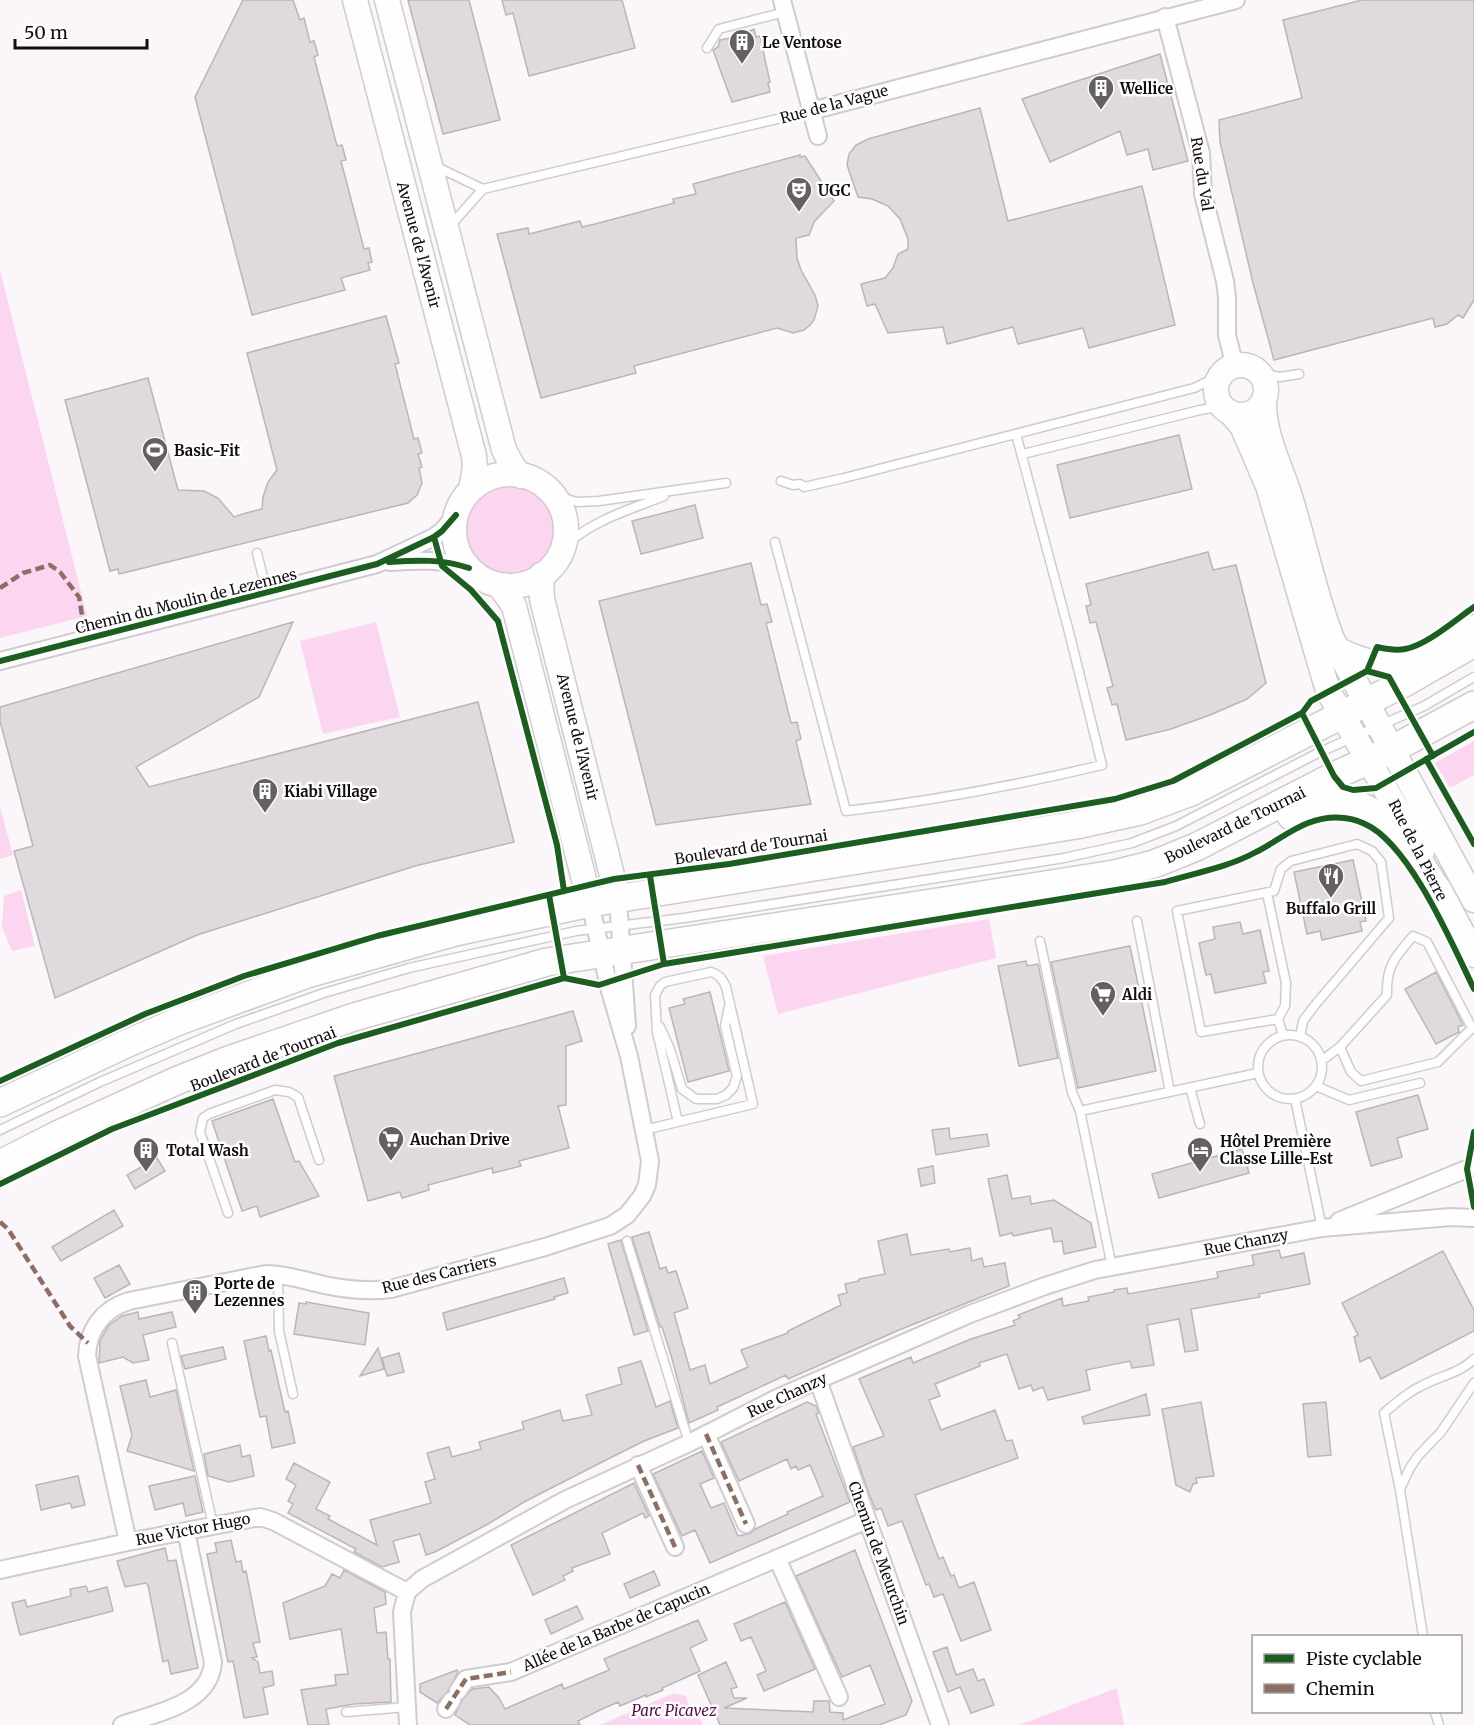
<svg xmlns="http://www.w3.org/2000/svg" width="1474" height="1725" font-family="Merriweather,serif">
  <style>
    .green { fill: #fcd6f0 }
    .building { fill: #e0dade; stroke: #bbb5b9; stroke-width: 1.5 }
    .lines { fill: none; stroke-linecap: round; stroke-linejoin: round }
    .lane-casing { stroke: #d0cbce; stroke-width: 11 }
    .street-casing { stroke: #d0cbce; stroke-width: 20 }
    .secondary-casing { stroke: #d0cbce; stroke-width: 27 }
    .primary-casing { stroke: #d0cbce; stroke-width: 30 }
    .lane { stroke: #fefefe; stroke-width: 8 }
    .street { stroke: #fefefe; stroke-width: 16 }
    .secondary { stroke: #fefefe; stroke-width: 24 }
    .primary { stroke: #fefefe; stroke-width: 27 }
    .quiet { stroke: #8d6e63; stroke-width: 4.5; stroke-dasharray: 9 4.5; stroke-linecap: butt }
    .cycleway-casing { stroke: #fff; stroke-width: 10 }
    .cycleway { stroke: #1b5e20; stroke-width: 6 }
    .labels { text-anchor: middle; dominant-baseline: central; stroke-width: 5; stroke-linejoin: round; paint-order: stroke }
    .poi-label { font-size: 15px; font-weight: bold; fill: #130d11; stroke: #fff; text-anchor: start }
    .street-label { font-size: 15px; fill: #130d11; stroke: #fff }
    .park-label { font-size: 15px; font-style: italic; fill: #550a47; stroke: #fff }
  </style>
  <rect width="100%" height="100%" fill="#fbf6f9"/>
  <path class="green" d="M0,270l87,346 -87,22z
    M464 529a45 45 0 1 1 90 0a45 45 0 1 1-90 0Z
    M376,622l24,95 -77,17 -23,-93z
    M1474,741v34l-24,13 -15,-25z
    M0,807l13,48 -13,4z
    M21,890l14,56 -23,5 -10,-24 2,-31z
    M989,919l7,39 -218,56 -15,-58z
    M1117,1688l7,37h-105z
    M674,1693l12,3 6,20 10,5v4h-102z"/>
  <path class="building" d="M243,0h50l7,20 4,-2 6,24 4,-1 4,14 -4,2 23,89 5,-1 4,15 -5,1 23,88 5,-1 3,14 -4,1 2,7 -29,8 4,12 -93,25 -57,-218z
    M408,0h61l31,120 -57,14z
    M502,0h120l13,48 -106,28 -16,-63 -7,2z
    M1362,0h112v300l-11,18 -5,-3 -11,9 -12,3 -2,-9 -159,42 -21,-77 -33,-141 -1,-22 83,-22 -19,-78z
    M754,29l2,8 4,-1 10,46 -2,1 2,9 -38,10 -19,-52 5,-3 2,-7 16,-3z
    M1160,54l28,107 -35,9 -5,-21 -21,6 -7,-24 -70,31 -28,-63z
    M980,108l28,113 134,-35 33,139 -86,23 -6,-20 -65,16 -5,-17 -66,17 -4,-17 -55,6 -13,-29 -8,2 -6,-22 24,-6 8,-10 5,-14 10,-5v-10l-8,-20 -12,-13 -16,-7 -14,-2 -11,-32 2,-11 7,-9 12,-6z
    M800,155v2l5,-1 29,45 -20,21 -5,13 -13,3 1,20 4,12 14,25 3,11 -4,14 -4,5 -6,5 -11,3 -16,-5 -143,38 2,7 -95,25 -44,-164 31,-6 1,6 51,-13 2,6 13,-3 79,-21 -1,-4 23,-5 -3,-10z
    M386,316l13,47 -4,1 19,75 4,-1 4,15 -4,1 4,13 -3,1 3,15 -5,12 -9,8 -289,71 -1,-5 -8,2 -45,-171 83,-22 30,112 26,1 14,7 16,19 12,-4 16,-4 1,-12 5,-15 9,-12 -30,-117z
    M1179,435l13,54 -122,29 -13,-53z
    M695,505l8,33 -62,16 -9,-33z
    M1208,552l5,18 23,-5 30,118 -19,16 -37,16 -39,14 -45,11 -9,-36 -5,1 -5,-17 6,-2 -17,-64 -6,1 -4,-17 5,-1 -5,-21z
    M751,563l10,42 6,-1 5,18 -6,1 25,100 6,-1 4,17 -5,2 15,63 -155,21 -57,-224z
    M293,622l-34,75 -123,70 13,20 329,-85 36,140 -99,24 -218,69 -142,63 -41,-147 19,-5 -33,-125v-14z
    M1353,860l13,61 -6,1 2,9 -40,9 -2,-9 -13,3 -13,-62z
    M1240,922l3,12 17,-4 9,41 -6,1 3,11 -51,10 -4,-19 -5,1 -7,-32 16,-4 -2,-12z
    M1130,946l26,125 -78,17 -27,-126z
    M1026,961l1,5 11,-2 20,94 -39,8 -21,-100z
    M1436,972l27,53 -5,2 1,5 -23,12 -31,-55z
    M710,992l19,79 -41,11 -19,-74 16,-4 -2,-5z
    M573,1011l9,30 -16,5v59l-8,1 11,42 -50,13 2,5 -28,7 -1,-5 -64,17 1,5 -27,8 -2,-6 -32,9 -34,-125z
    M1418,1095l10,34 -31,9 5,19 -31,9 -15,-54z
    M273,1099l22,63 4,-1 20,35 -59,21 -3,-11 -15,5 -30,-90z
    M949,1128l1,11 37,-5 2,12 -53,9 -4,-25z
    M1242,1149l7,24 -90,25 -7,-24z
    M157,1158l8,13 -30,18 -8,-14z
    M933,1166l2,17 -14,3 -3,-17z
    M1007,1175l5,24 18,-3 1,8 23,-4 37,23 5,24 -32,7 -2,-13 -8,1 -3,-14 -38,8 -1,-3 -12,3 -12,-57z
    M114,1210l9,16 -62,35 -9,-14z
    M649,1232l11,37 6,-2 2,6 8,-2 12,37 -14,5 16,57 15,-5 5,19 38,-17 -7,-17 47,-17v-2l53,-26 -3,-10 9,-2 -2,-9 14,-3v-2l26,-5 -7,-33 29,-7 4,21 38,-6 1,3 20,-4 2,13 10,-3 2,9 21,-4 4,23 -110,44 -111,49 -2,-4 -69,32 1,3 -29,13 -18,-68 -9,-28h-2l-28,-90z
    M621,1240l27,91 -14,4 -26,-91z
    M1279,1250l2,8 23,-5 6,31 -51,10 1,3 -69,12 7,41 -13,2 -6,-33 -32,6 7,40 -22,3 -2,-7 -44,9 4,20 -42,10 -5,-13 -10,4 -2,-6 -12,4 -12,-35 -28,9 1,3 -45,18 5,12 -11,4 12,30 54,-20 11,31 6,-1 6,18 -103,37 24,64 4,-2 8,19 3,-1 5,13 15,-6 17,48 -30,11 -18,-47 -9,3 -5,-13 -3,1 -24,-64 -14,5 -7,-18 -5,2 -7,-16 -16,-47 31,-11 -25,-57 52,-22 2,6 58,-24 44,-14 -2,-4 7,-3 -2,-3 44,-17 1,8 26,-5 -1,-4 26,-5v-2l13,-2 1,6 90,-16 -1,-6 37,-7 -2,-10z
    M1443,1251l31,59v21l-93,48 -11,-22 -10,5 -6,-25 4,-2 -16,-32z
    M119,1265l11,19 -25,14 -11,-20z
    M564,1278l4,15 -14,4 1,2 -108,31 -4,-17z
    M306,1302l63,11 -4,32 -71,-11 5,-31 7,1z
    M138,1312l1,7 33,-7 4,15 -33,8 6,25 -16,3 -10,-6 -24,6 1,-22 9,-16 13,-9z
    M266,1336l3,15 2,-1 14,62 3,-1 7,32 -23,5 -6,-32 -6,1 -16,-76z
    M223,1347l3,12 -41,10 -4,-13z
    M378,1348l6,21 -24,7z
    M399,1353l5,19 -17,4 -5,-18z
    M641,1361l15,46 14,-6 8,27 -34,13 -40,20 -80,41 -36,22 -53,28 -9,3 -6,-21 -27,7 6,21 -17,5 -28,-15 2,-3 -68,-36 5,-9 -5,-3 8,-16 -10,-6 8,-16 36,19 -14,27 14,7 -2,3 49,26 -7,-25 61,-17 -6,-21 10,-3 -8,-26 22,-6 3,10 29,-8 -2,-7 45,-13 -2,-7 38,-12 3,11 29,-6 -6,-20 36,-11 -4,-16z
    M146,1380l4,17 26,-7 18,81 -67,-20 5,-16 -12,-49z
    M1146,1394l4,21 -66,9 -2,-7z
    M807,1402l9,4 3,7 -3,1 34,88 -140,61 -15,-33 -13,6 -29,-62 49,-23 12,27 -14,6 11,24 13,-5 14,33 13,-3 4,-4 33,-15 -1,-2 36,-16 -13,-31 -12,5 -2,-4 -5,3 -4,-10 -48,22 -18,-39z
    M1201,1402l13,74 -18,2 1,5 -4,1 -3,8 -14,-7 -14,-76z
    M1326,1402l5,53 -23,2 -5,-53z
    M240,1445l2,12 8,-2 4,21 -25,6 -21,-6 -4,-22z
    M78,1476l7,29 -13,3 -2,-5 -29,7 -5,-25z
    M195,1476l8,36 -17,4 -3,-13 -28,7 -6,-24z
    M634,1483l15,33 -4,2 -2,-5 -41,20 8,21 -38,14 1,3 -10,5 2,4 -32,15 -22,-50z
    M231,1540l5,22 5,-1 2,11 3,-1 14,71 -7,1 4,14 -5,1 6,4 2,11 12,-2 2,14 -11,3 5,26 -24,4 -11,-57 -5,1 -21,-108 10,-2 -2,-9z
    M165,1548l3,13 8,-1 22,108 -27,6 -3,-14 -5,2 -15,-77 -2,-2 -21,4 -8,-26z
    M855,1550l57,151 -6,14 -27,10h-159l-22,-50 28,-13 11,25 -6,2 3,9h13l-23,10 89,4 1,-11h15l1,11 13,1v7l42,-16 -15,-39 -28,12 -46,-101z
    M344,1570l41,22 1,12 -12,4 3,25 9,-1 2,27h2l1,43 -37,2 -28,5 3,16h-21l-7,-35 35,-5 -1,-10 13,-1 -7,-45 -51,10 -7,-36 42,-17 7,-12 8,4z
    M654,1571l6,14 -30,13 -6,-14z
    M86,1586l2,6 19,-5 6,24 -93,24 -8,-32 13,-3 2,7 44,-11 -1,-7z
    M785,1602l30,67 -51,22 -7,-16 9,-4 -15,-34 -10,4 -7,-17z
    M577,1606l6,13 -32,15 -6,-14z
    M698,1620l9,20 -17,8 10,23 -38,17 1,2 -17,7v-2l-26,11 -2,-4 -18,8 -22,11 2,4h-110l-15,-10 7,-15 10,-11 17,-2 10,11 6,11 57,-25 2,5 45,-19 -5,-11z
    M947,1647l9,28 17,-6 5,12 6,-2 10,26 -23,8 -11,-26 -12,5 -15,-40z
    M457,1670l1,2 -10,19 -11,12 -17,-11v-8z"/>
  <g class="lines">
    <g class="lane-casing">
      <path id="lane" d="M707,48l12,-19 66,-17
        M435,166l48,23
        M450,226l33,-37 328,-78
        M1259,373l21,4 19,-3
        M1023,454l177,-44 11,-2 16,2
        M781,481l12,4 7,-1 4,3 40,-9 350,-90 29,-14
        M553,495l24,7 22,-1 127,-18
        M775,542l71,269c86,-10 172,-26 256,-46l-34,-137 -52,-194
        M562,549c27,-28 67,-39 102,-53
        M257,553l10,40
        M1267,893l19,90 -1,23 -7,13
        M1137,921l33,171
        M1040,941l32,151 8,19 32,156
        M660,1027l10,22 12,40 14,10h21l9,-4 7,-7 4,-12 -12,-50 4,-20
        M1283,1035l-5,-16 -77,13 -24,-121 97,-20 7,-22 10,-8 66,-17 15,7 9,11 8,56 -74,87 -12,16 -3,16
        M1258 1067a32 32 0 1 1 64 0a32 32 0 1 1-64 0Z
        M1321,1061l19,-14 47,-52c-1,-29 8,-38 26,-59l14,6 45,86 -34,34 -77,19 -10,-9 -11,-25
        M1316,1086l33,14 71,-17
        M1190,1088l10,36
        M1295,1099l27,129
        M1080,1111l178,-38
        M0,1130l100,-48 136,-58 88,-31 85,-25 167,-37 108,-13 380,-60 68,-15 44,-17 144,-74 104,-46 50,-29
        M644,1130l109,-26 -27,-117c-3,-8 -7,-13 -15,-15l-46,10 -5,4 -5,9 2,37 21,90
        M228,1213l-28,-81 3,-14 6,-4 66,-24 14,2 9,5 21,63
        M627,1241l62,202
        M278,1274l1,57 14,63
        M172,1343l41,182
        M1400,1489l10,-21 8,-12 23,-24 33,-49
        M1423,1636l-23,-146 -16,-77c13,-11 24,-21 39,-28 17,-9 37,-12 51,-26
        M346,1712l61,-5
        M1435,1712l4,13"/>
    </g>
    <g class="street-casing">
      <path id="street" d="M782,0l36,136
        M1165,17l36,136 2,41 22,87 2,16v38l8,32
        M811,111l425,-111
        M390,562c29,-2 52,-3 79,6
        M0,661l377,-97 57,-27 8,-6 14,-16
        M618,899l9,127
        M1339,1221l135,-55
        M818,1380l122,345
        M706,1434l40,90
        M638,1465l37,82
        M128,1542l-41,-186c1,-27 16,-47 42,-55l137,-27c16,0 30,4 46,8 26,7 52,10 79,7l154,-42 65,-21 17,-11 15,-19 5,-11 3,-24 -21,-105 -19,-65 -20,-88
        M777,1558l62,139
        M0,1570l128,-28 132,-25 13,4 134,71
        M458,1691l8,-12 45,-7 356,-152
        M446,1709l6,-9
        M122,1725c33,-12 88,-20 91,-63l-27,-131
        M408,1725l-6,-113 5,-20 15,-13 143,-79 124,-57 88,-45 193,-84 75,-28 50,-16 227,-42 129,-11 23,1"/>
    </g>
    <g class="secondary-casing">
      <path id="secondary" d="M355,0l119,456 1,11 -4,23
        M387,0l117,450 8,15 9,11
        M1216 390a25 25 0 1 1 50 0a25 25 0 1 1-50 0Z
        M1264,399c-1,36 16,65 26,98 15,47 24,96 42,142l142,261
        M1230,412l12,14 26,60 60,205 94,161
        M454 530a56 56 0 1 1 112 0a56 56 0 1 1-112 0Z
        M541,575l1,24 76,300
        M499,585l15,21 76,297
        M1337,649c61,31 85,11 137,-22
        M1439,889l35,66"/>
    </g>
    <g class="primary-casing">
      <path id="primary" d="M1291,816c12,-7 24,-13 38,-15 58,-4 93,65 118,106
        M0,1103l130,-61 49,-21 128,-47 148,-42 135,-29 486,-78 64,-14 51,-19 213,-109 70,-40
        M0,1164l57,-29 119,-54 50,-20 128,-44 193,-55 410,-63 157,-25 40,-10 42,-17 138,-71 57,-26 83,-45"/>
    </g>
    <use href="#lane" class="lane"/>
    <use href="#street" class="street"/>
    <use href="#secondary" class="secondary"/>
    <use href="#primary" class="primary"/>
    <path class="quiet" d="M0,588l23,-15 27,-8 10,7 19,25 7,42
      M0,1222l8,7 62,97 18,17
      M706,1434l40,90
      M638,1465l37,82
      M446,1709l20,-30 45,-7"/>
    <g class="cycleway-casing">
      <path id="cycleway" d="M434,537l8,29 29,24 27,31 59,224 7,46
        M389,562c29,-2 53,-3 80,6
        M0,661l377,-97 57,-27 8,-6 14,-16
        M1367,671l22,6 44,79
        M1302,713l32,63 9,11 10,3 23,-2 98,-56
        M1426,759l48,85
        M650,876l14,88
        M549,895l15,83
        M0,1081l145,-67 99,-38 133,-40 237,-57 115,-15 386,-65 58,-18 129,-68 9,-12 56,-30 10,-24c9,2 19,4 28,2 22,-4 50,-29 69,-42
        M1474,1132l-7,37 7,38
        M0,1184l112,-55 226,-86 226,-65 35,7 65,-21 501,-82c30,-9 64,-15 91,-30 18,-9 34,-22 52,-29 18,-7 39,-8 57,1 45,20 88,122 109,165"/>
    </g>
    <use href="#cycleway" class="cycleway"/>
  </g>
  <defs>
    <g id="building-pin" transform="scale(1.35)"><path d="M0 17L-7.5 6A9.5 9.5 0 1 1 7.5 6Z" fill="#645f62" stroke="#fff"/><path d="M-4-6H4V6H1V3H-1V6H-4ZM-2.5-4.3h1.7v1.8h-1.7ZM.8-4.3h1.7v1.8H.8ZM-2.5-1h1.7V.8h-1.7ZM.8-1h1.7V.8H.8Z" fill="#fff"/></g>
    <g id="theatre-pin" transform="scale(1.35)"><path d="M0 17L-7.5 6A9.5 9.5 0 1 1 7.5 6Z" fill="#645f62" stroke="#fff"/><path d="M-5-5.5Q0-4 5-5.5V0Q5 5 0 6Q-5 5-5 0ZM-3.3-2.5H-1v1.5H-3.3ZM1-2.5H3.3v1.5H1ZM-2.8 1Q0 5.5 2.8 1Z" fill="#fff"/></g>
    <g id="stadium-pin" transform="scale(1.35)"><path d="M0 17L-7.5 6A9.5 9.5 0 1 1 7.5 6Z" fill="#645f62" stroke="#fff"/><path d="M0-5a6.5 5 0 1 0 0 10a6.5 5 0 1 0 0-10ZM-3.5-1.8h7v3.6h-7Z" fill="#fff"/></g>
    <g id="restaurant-pin" transform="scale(1.35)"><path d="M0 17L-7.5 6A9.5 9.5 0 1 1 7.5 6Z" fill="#645f62" stroke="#fff"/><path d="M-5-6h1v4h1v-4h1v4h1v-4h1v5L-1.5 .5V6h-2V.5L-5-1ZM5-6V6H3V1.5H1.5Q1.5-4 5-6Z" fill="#fff"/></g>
    <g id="supermarket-pin" transform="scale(1.35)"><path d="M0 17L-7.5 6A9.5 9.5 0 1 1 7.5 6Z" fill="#645f62" stroke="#fff"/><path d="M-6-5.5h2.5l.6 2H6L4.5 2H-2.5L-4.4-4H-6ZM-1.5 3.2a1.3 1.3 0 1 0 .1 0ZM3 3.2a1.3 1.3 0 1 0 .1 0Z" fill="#fff"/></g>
    <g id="hotel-pin" transform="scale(1.35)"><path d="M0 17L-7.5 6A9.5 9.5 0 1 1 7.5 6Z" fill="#645f62" stroke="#fff"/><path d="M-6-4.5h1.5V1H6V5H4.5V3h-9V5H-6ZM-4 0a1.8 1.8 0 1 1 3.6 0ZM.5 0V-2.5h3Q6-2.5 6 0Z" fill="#fff"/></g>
  </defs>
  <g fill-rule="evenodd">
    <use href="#building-pin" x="742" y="42"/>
    <use href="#building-pin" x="1101" y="88"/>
    <use href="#theatre-pin" x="799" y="190"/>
    <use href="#stadium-pin" x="155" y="450"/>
    <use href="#building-pin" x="265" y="791"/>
    <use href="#restaurant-pin" x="1331" y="876"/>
    <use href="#supermarket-pin" x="1103" y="994"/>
    <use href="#supermarket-pin" x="391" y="1139"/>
    <use href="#building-pin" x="146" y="1150"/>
    <use href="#hotel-pin" x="1200" y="1150"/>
    <use href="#building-pin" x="195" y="1292"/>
  </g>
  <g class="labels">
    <g class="poi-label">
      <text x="762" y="42">Le Ventose</text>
      <text x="1120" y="88">Wellice</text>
      <text x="818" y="190">UGC</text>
      <text x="174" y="450">Basic-Fit</text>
      <text x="284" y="791">Kiabi Village</text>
      <text x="1331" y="908" text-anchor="middle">Buffalo Grill</text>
      <text x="1122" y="994">Aldi</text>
      <text x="410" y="1139">Auchan Drive</text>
      <text x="1220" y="1141">Hôtel Première<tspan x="1220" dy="17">Classe Lille-Est</tspan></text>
      <text x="166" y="1150">Total Wash</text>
      <text x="214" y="1283">Porte de<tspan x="214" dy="17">Lezennes</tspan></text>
    </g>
    <g class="street-label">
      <text transform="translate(834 104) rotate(-15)">Rue de la Vague</text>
      <text transform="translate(1202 174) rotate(81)">Rue du Val</text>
      <text transform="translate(419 245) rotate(75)">Avenue de l'Avenir</text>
      <text transform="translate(186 601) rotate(-14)">Chemin du Moulin de Lezennes</text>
      <text transform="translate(578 737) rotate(76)">Avenue de l'Avenir</text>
      <text transform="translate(1235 825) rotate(-26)">Boulevard de Tournai</text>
      <text transform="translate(751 847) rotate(-9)">Boulevard de Tournai</text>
      <text transform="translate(1418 850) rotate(63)">Rue de la Pierre</text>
      <text transform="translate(263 1059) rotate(-21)">Boulevard de Tournai</text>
      <text transform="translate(1246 1242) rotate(-11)">Rue Chanzy</text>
      <text transform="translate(439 1274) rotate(-14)">Rue des Carriers</text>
      <text transform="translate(787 1395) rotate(-25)">Rue Chanzy</text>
      <text transform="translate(193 1529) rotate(-11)">Rue Victor Hugo</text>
      <text transform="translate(879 1553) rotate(70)">Chemin de Meurchin</text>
      <text transform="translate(616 1627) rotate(-23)">Allée de la Barbe de Capucin</text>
    </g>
    <g class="park-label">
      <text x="674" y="1710">Parc Picavez</text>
    </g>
  </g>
  <rect x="1252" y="1635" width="210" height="78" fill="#ffffff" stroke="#a19ea0" stroke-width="1.5"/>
  <rect x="1264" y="1654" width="30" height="9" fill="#1b5e20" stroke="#a19ea0" stroke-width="1.5"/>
  <text x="1306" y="1665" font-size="18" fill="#130d11">Piste cyclable</text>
  <rect x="1264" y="1684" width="30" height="9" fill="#8d6e63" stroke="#a19ea0" stroke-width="1.5"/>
  <text x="1306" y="1695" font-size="18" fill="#130d11">Chemin</text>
  <path d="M15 39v9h132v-9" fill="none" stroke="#130d11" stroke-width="3"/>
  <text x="24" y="39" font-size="18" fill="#130d11" stroke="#ffffff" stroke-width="4.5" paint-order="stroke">50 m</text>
</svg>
